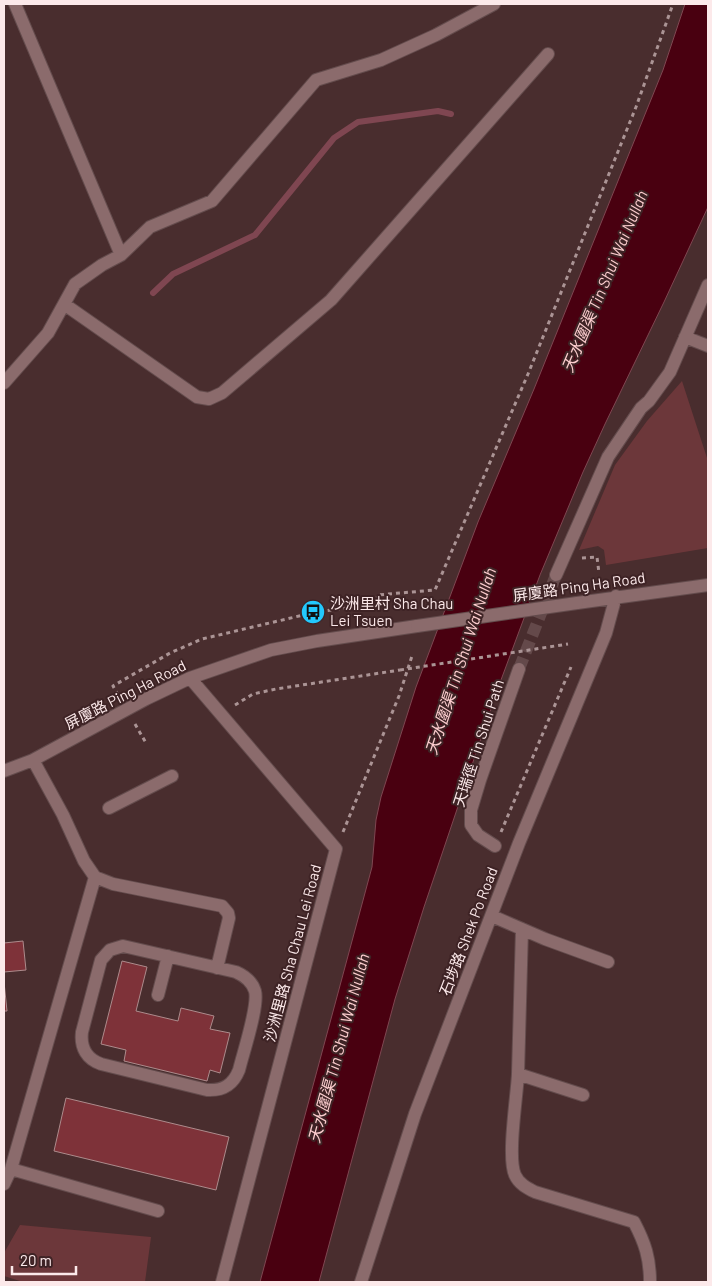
<svg xmlns="http://www.w3.org/2000/svg" width="712" height="1286" font-family="Barlow,'Noto Sans SC',sans-serif">
  <style>
    .green { fill: #6c373a }
    .water { fill: #490010; stroke: #7f4651 }
    .lines { fill: none; stroke-linecap: round; stroke-linejoin: round }
    .stream { stroke: #7f4651; stroke-width: 6 }
    .building { fill: #7e3239; stroke: #ad8b8c }
    .minor-tunnel { stroke: #64494a; stroke-width: 12; stroke-dasharray: 12 6; stroke-linecap: butt }
    .minor-casing { stroke: #644c4d; stroke-width: 14 }
    .path { stroke: #ab9495; stroke-width: 3; stroke-dasharray: 4 4; stroke-linecap: butt }
    .minor { stroke: #8b6b6c; stroke-width: 12 }
    .minor-bridge-casing { stroke: #644c4d; stroke-width: 14; stroke-linecap: butt }
    .path-bridge { stroke: #ab9495; stroke-width: 3; stroke-dasharray: 4 4; stroke-linecap: butt }
    .minor-bridge { stroke: #8b6b6c; stroke-width: 12 }
    .labels { text-anchor: middle; dominant-baseline: central; stroke-width: 4; stroke-linejoin: round; paint-order: stroke }
    .street-label { font-size: 15px; fill: #fce9ea; stroke: #3e2325 }
    .poi-label { font-size: 15px; fill: #fce9ea; stroke: #3e2325; text-anchor: start }
    .water-label { font-size: 16px; font-style: italic; fill: #fdcecf; stroke: #3e2325 }
  </style>
  <rect width="100%" height="100%" fill="#492d2e"/>
  <path class="green" d="M682,381l26,80v87l-102,17 -2,-15 -6,-4 -19,4 36,-85 32,-44z
    M20,1225l131,12 -6,45h-122l-19,-6v-23z"/>
  <path class="water" d="M685,4h23v203l-44,95 -59,122 -22,48 -43,103 -42,113 -74,219 -29,92 -76,283h-59l112,-415 4,-47 5,-23 35,-110 62,-165 56,-133 88,-218 41,-101z"/>
  <g class="lines">
    <path class="stream" d="M153,293l20,-19 82,-39 79,-97 24,-16 80,-11 13,3"/>
  </g>
  <path class="building" d="M23,941l3,29 -22,2v-29z
    M122,961l25,6 -11,44 42,10 3,-13 33,8 -4,13 20,4 -10,40 -10,-3 -3,11 -83,-20 2,-11 -25,-6z
    M4,982l3,29h-3z
    M66,1098l163,39 -13,53 -162,-39z"/>
  <g class="lines">
    <path class="minor-tunnel" d="M519,669l37,-94"/>
    <g class="minor-casing">
      <path id="minor" d="M15,4l106,251
        M64,304l133,93 12,2 13,-6 109,-93 217,-246
        M685,337l23,9
        M4,383l44,-50 27,-49 27,-19 19,-10 29,-28 62,-26 104,-121 65,-20 55,-25 58,-31
        M556,575l52,-118 33,-49 8,-7 21,-29 38,-87
        M577,603l131,-18
        M190,678l146,171 -114,433
        M4,771l29,-11 113,-61 44,-21 81,-28 46,-9 100,-15
        M109,808l63,-32
        M495,846l-17,-11 -7,-10v-15l9,-30 39,-111
        M95,877l18,7 109,22 6,7 1,5 -12,50
        M492,916l53,23 63,23
        M522,929l-4,145 65,21
        M123,946l113,26c9,4 16,9 19,19 4,15 -12,62 -16,79 -6,15 -16,21 -32,20l-106,-26c-14,-5 -21,-16 -19,-32l19,-72 9,-10z
        M158,995l10,-39
        M518,1074c-1,22 -11,83 -3,101 4,9 12,13 20,17l99,30c11,21 16,36 16,60
        M11,1169l147,42
        M4,1184l7,-15 84,-292 -11,-16 -21,-46 -30,-55
        M361,1282l54,-168 104,-271 87,-210 10,-37"/>
    </g>
    <path class="path" d="M582,558l15,-1 2,16
      M118,695l-5,-9 57,-33 32,-14 114,-27 63,-8 -2,-9 58,-5 93,-216 108,-267 37,-103
      M235,705l18,-11 23,-5 124,-19
      M135,724l11,19
      M343,832l56,-136 13,-40
      M501,832l70,-165"/>
    <use href="#minor" class="minor"/>
    <g class="minor-bridge-casing">
      <path id="minor-bridge" d="M417,626l160,-23"/>
    </g>
    <path class="path-bridge" d="M400,670l168,-26"/>
    <use href="#minor-bridge" class="minor-bridge"/>
  </g>
  <defs>
    <g id="bus-disc" transform="scale(1.25)"><circle r="9.5" fill="#23c9fe" stroke="#3e2325"/><path d="M-5-6H5V4H4V6H2V4H-2V6H-4V4H-5ZM-3.5-4V0h7V-4ZM-3.5 1.2v1.5H-2V1.2ZM2 1.2v1.5H3.5V1.2Z" fill="#111"/></g>
  </defs>
  <g fill-rule="evenodd">
    <use href="#bus-disc" x="313" y="612"/>
  </g>
  <g class="labels">
    <g class="street-label">
      <text transform="translate(579 586) rotate(-8)">屏廈路 Ping Ha Road</text>
      <text transform="translate(125 694) rotate(-27)">屏廈路 Ping Ha Road</text>
      <text transform="translate(478 743) rotate(-72)">天瑞徑 Tin Shui Path</text>
      <text transform="translate(468 931) rotate(-69)">石埗路 Shek Po Road</text>
      <text transform="translate(292 953) rotate(-75)">沙洲里路 Sha Chau Lei Road</text>
    </g>
    <g class="poi-label">
      <text x="330" y="603">沙洲里村 Sha Chau<tspan x="330" dy="17">Lei Tsuen</tspan></text>
    </g>
    <g class="water-label">
      <text transform="translate(604 281) rotate(-67)">天水圍渠 Tin Shui Wai Nullah</text>
      <text transform="translate(460 661) rotate(-72)">天水圍渠 Tin Shui Wai Nullah</text>
      <text transform="translate(338 1048) rotate(-75)">天水圍渠 Tin Shui Wai Nullah</text>
    </g>
  </g>
  <rect width="712" height="1286" fill="none" stroke="#fce9ea" stroke-width="10"/>
  <path d="M12 1266v8h64v-8" fill="none" stroke="#fce9ea" stroke-width="2.5"/>
  <text x="20" y="1266" font-size="15" fill="#fce9ea" stroke="#3e2325" stroke-width="4" paint-order="stroke">20 m</text>
</svg>
